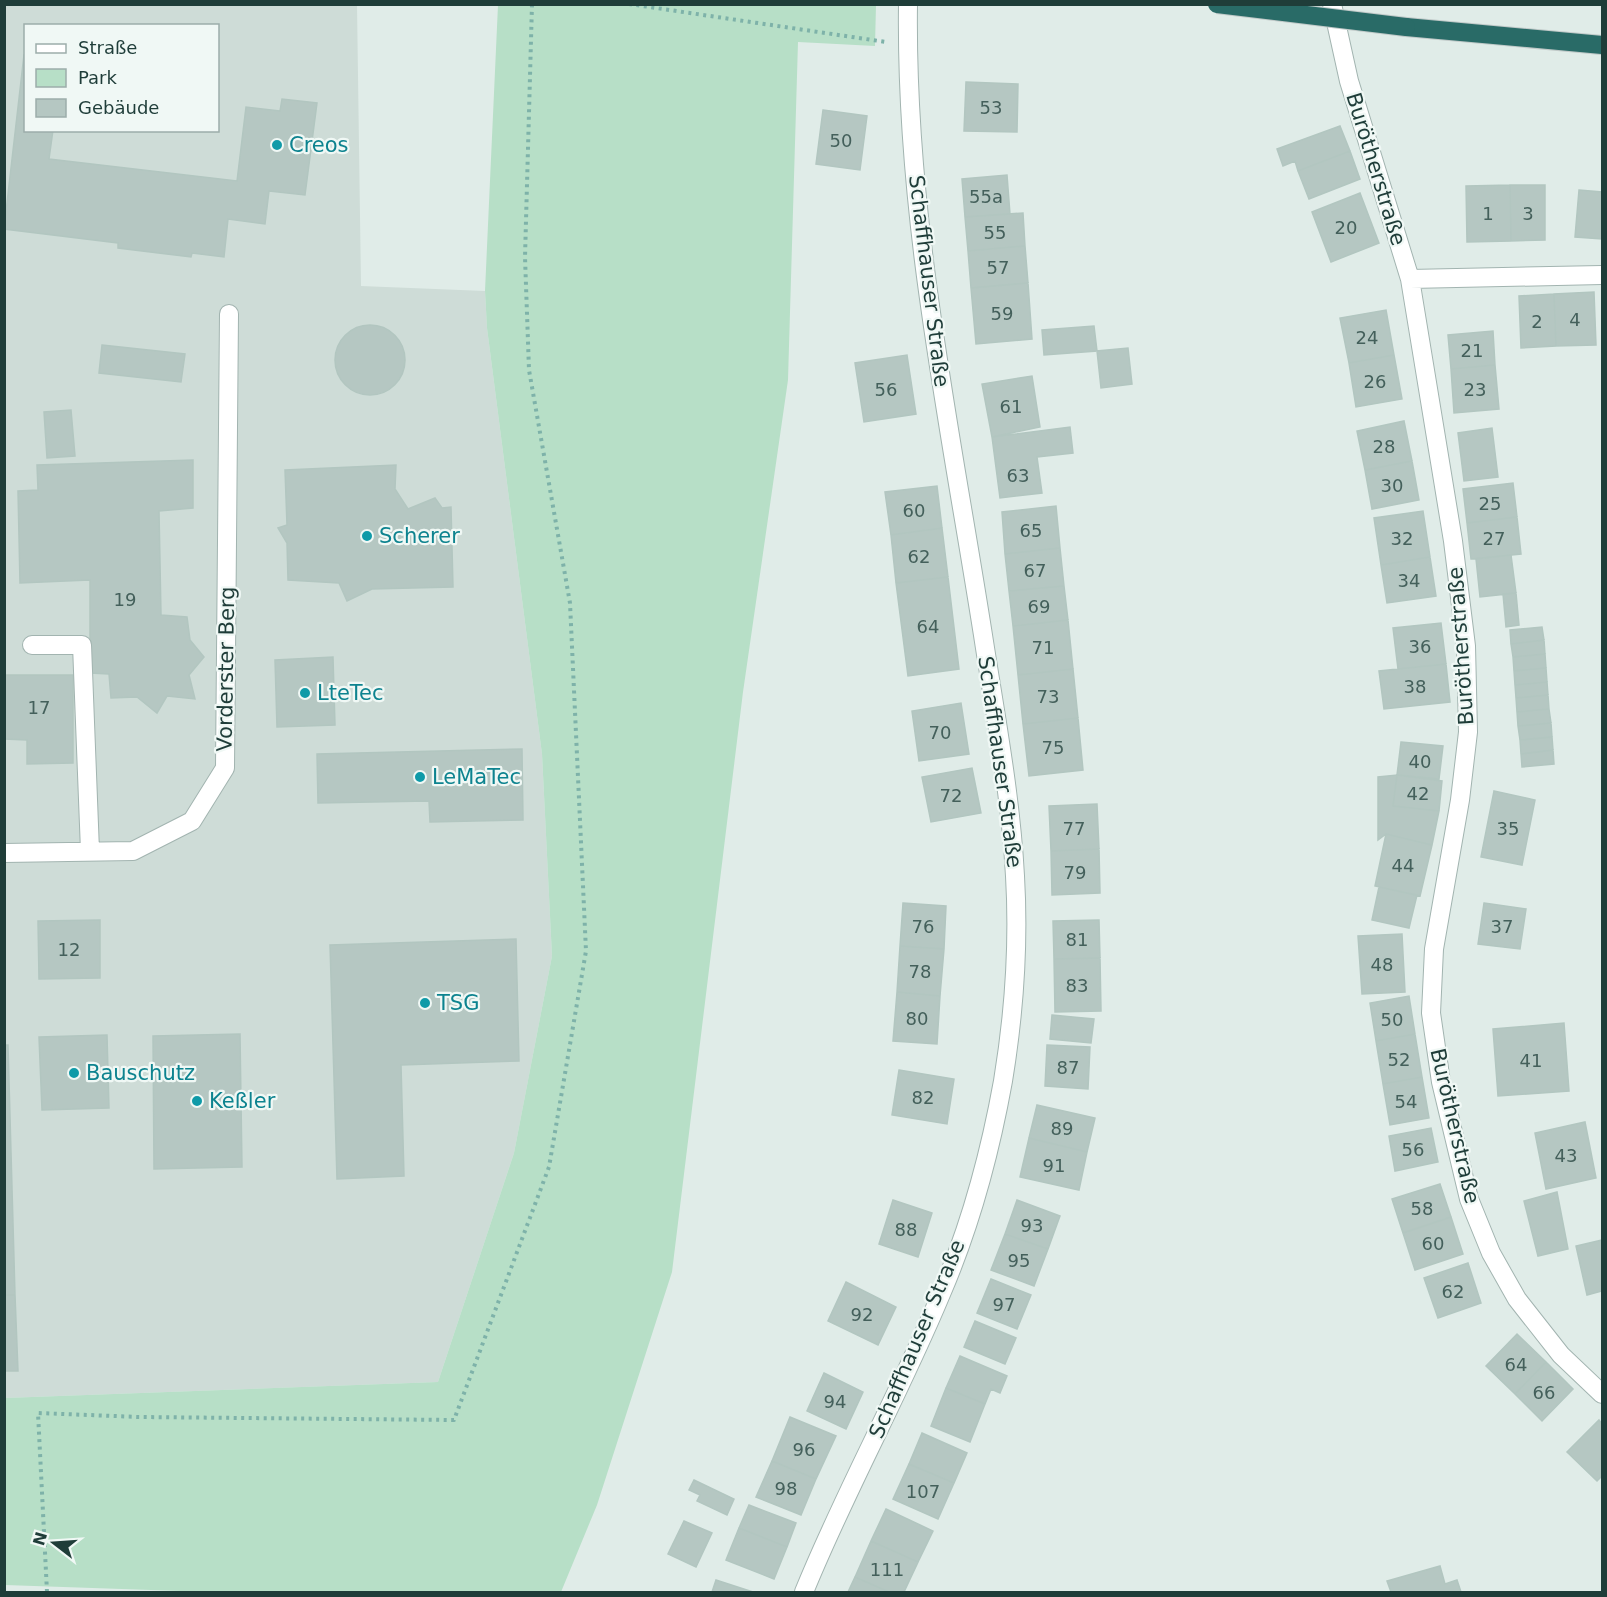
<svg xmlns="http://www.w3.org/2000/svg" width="1607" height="1597" font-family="'DejaVu Sans',sans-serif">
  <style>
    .built { fill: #cedcd7; fill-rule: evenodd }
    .green { fill: #b7dfc7 }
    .building { fill: #b5c7c2; stroke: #b2c6c0; stroke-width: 1.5 }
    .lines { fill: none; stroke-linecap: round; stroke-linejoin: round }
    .minor-casing { stroke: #a2b4b0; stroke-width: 20 }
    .highway-casing { stroke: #c0c9c8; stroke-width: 20 }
    .path { stroke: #7eb2a9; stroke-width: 4; stroke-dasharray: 3 4.5; stroke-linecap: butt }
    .minor { stroke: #fff; stroke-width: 18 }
    .highway { stroke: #296b67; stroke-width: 18 }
    .highway-bridge-casing { stroke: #c0c9c8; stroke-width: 20; stroke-linecap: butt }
    .highway-bridge { stroke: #296b67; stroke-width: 18 }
    .culture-dot { fill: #0f9aa8; stroke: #f0f8f5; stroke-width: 2 }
    .labels { text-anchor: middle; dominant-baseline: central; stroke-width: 4.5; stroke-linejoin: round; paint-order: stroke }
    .number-label { font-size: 18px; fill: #44605b }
    .culture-label { font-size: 21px; fill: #0d838f; stroke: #f0f8f5; text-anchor: start }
    .street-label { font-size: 21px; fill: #1f3d39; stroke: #f0f8f5 }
  </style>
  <rect width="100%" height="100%" fill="#e0ece8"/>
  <path class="built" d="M4,5h353l4,281 124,5 2,37 55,426 10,202 -38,197 -76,229 -433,16zM26,26h192v104h-192z"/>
  <path class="green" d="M498,5h378l-1,41 -77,-4 -10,338 -45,312 -71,580 -75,233 -36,87h-352l-204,-7v-187l433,-16 76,-229 38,-197 -10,-202 -55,-426 -2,-37z"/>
  <path class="building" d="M24,55h2v75h27l-4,29 188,22 9,-74 34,4 2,-12 35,4 -12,92 -36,-4 -4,33 -37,-5 -4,38 -32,-4 -1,4 -73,-9v-5l-114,-14z
    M966,82l52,2 -1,48 -53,-1z
    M823,110l44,6 -7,54 -44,-6z
    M1340,126l10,25 -52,20 -3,-10 -12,5 -6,-17z
    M1350,151l10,28 -51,20 -11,-28z
    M1007,175l3,39 -45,3 -3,-38z
    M1510,185h35v55l-34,1z
    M1510,185l1,56 -44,1 -1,-56z
    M1579,190l23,2v47l-27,-2z
    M1360,193l19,50 -48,19 -19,-50z
    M1023,213l2,33 -57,5 -3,-34z
    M1025,246l3,37 -57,5 -3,-37z
    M1028,283l4,56 -56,5 -5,-56z
    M1594,292l2,53 -40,1 -2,-52z
    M1554,294l2,52 -35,2 -2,-52z
    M1386,310l8,45 -45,8 -9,-45z
    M335 360a35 35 0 1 1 70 0a35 35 0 1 1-70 0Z
    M1094,326l3,25 -53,4 -2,-25z
    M1493,331l2,34 -44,4 -3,-34z
    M102,345l83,9 -4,28 -82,-9z
    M1128,348l4,36 -31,4 -4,-37z
    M907,355l9,59 -52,8 -9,-59z
    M1394,355l8,44 -46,8 -7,-44z
    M1495,365l4,44 -45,4 -3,-44z
    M1032,376l8,51 -48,10 -10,-53z
    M71,410l4,46 -28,2 -3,-46z
    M1404,421l8,40 -47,9 -8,-39z
    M1070,427l3,26 -36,4 5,36 -42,5 -8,-61z
    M1492,428l6,49 -34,4 -6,-48z
    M193,460v48l-34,3 2,104 26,2 3,23 14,17 -15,18 6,24 -28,-3 -10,17 -20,-16 -26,1 -2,-24 -19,-1v-93l-70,3 -2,-92 20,-1 -1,-25z
    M1412,461l7,39 -47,9 -7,-39z
    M396,465l-1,24 13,20 27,-11 7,10 9,-1 2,80 -81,2 -25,12 -8,-18 -51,-3 -1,-37 -9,-15 9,-3 -2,-55z
    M1513,483l4,34 -50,6 -4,-34z
    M937,486l5,42 -51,7 -6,-43z
    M1056,506l4,42 -55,6 -3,-42z
    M1423,511l7,46 -49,8 -7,-47z
    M1517,517l4,37 -50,5 -4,-36z
    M942,528l6,49 -52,6 -5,-48z
    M1060,548l4,38 -55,5 -4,-37z
    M1511,555l5,38 -36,4 -4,-38z
    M1430,557l6,39 -49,7 -6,-38z
    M948,577l11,92 -51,7 -12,-93z
    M1064,586l4,34 -55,6 -4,-35z
    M1516,593l3,32 -13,2 -3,-33z
    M1068,620l5,49 -55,6 -5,-49z
    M1441,623l5,41 -48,5 -5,-41z
    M1542,627l2,13 -33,4 -1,-14z
    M1544,640l1,14 -32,3 -2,-13z
    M1545,654l1,14 -32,3 -1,-14z
    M333,657l2,68 -58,2 -2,-67z
    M1446,664l4,38 -66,7 -5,-38z
    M1546,668l1,14 -32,3 -1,-14z
    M1073,669l5,49 -55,6 -5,-49z
    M4,675h69v88l-46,1v-24l-23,-1z
    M1547,682l1,13 -32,3 -1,-13z
    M1548,695l1,14 -32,3 -1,-14z
    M961,703l8,51 -50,7 -7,-50z
    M1549,709l2,14 -33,3 -1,-14z
    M1078,718l5,52 -54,6 -6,-52z
    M1551,723l1,14 -32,3 -2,-14z
    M1552,737l1,13 -32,4 -1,-14z
    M1401,742l42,4 -4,33 -42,-4z
    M522,749l1,71 -93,2 -1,-21 -111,2 -1,-49z
    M1553,750l1,14 -32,3 -1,-13z
    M972,768l9,45 -50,9 -9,-45z
    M1397,775l45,6 -3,30 -46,-5z
    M1397,775l-4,31 46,5 -7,34 -46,-11 -8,6v-63z
    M1494,791l41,9 -13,65 -41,-8z
    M1097,804l2,45 -48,2 -2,-45z
    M1386,834l46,11 -12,51 -45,-10z
    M1099,849l1,44 -48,2 -1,-44z
    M1379,887l38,8 -8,33 -37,-8z
    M903,903l43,3 -2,43 -44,-3z
    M1484,903l42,6 -6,40 -42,-5z
    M100,920v58l-61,1 -1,-58z
    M1099,920l1,38 -46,1 -1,-38z
    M1402,934l3,58 -43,2 -4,-58z
    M516,939l3,122 -118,4 3,111 -67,3 -7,-234z
    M900,946l44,3 -4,47 -43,-4z
    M1100,958l1,53 -46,1 -1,-53z
    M897,992l43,4 -3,48 -44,-3z
    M1409,996l6,38 -39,7 -6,-38z
    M1052,1015l42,4 -3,24 -41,-4z
    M1564,1023l5,68 -71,5 -5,-67z
    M240,1034l2,133 -88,2 -1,-133z
    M1415,1034l7,43 -39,7 -7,-43z
    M107,1035l2,73 -67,2 -3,-73z
    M4,1045h4l7,250h-11z
    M1047,1045l43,2 -2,42 -43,-3z
    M899,1070l55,9 -7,45 -55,-9z
    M1422,1077l7,41 -39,7 -7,-41z
    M1037,1105l58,13 -8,34 -58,-14z
    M1585,1122l11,56 -50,11 -11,-56z
    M1431,1128l7,34 -43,9 -6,-35z
    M1029,1138l58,14 -8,38 -59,-13z
    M1440,1184l11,33 -48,16 -11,-34z
    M1557,1192l11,57 -30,7 -14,-55z
    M893,1200l39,13 -14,44 -39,-13z
    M1017,1200l43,16 -12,33 -43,-15z
    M1451,1217l12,37 -48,16 -12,-37z
    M1005,1234l43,15 -14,37 -43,-16z
    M1602,1240v51l-15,4 -11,-49z
    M1468,1263l13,40 -43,15 -14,-40z
    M991,1279l40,16 -14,34 -40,-16z
    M846,1282l50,25 -18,38 -50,-24z
    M4,1295h11l3,76h-14z
    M975,1321l41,17 -11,26 -41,-17z
    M1517,1334l29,28 -31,32 -29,-28z
    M960,1356l47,20 -7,17 -9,-4 -6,15 -39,-16z
    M1546,1362l27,27 -31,32 -27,-27z
    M824,1373l39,19 -17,37 -39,-18z
    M946,1388l39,16 -15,38 -39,-16z
    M790,1417l46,19 -20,43 -44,-18z
    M1599,1420l3,4v52l-5,5 -30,-29z
    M922,1433l45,20 -13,30 -45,-19z
    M772,1461l44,18 -15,36 -45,-18z
    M909,1464l45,19 -16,36 -45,-20z
    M694,1480l40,19 -7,16 -30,-14 3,-6 -11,-5z
    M749,1505l47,18 -9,24 -48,-19z
    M886,1509l47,22 -15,31 -47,-21z
    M684,1521l28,12 -16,34 -28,-13z
    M739,1528l48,19 -13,32 -48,-19z
    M871,1541l47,21 -14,30h-15l-34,-15z
    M1440,1566l5,18 12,-4 4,12h-70l-4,-11z
    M855,1577l34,15h-41z
    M716,1580l37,12h-41z"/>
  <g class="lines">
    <g class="minor-casing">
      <path id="minor" d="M1332,4l17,77 61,198 43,262 13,105 2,86 -8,68 -26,149 -3,64 10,69 28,117 22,54 26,46 44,56 41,39
        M1410,279l192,-4
        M32,645h50l8,206
        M4,853l129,-2 59,-30 33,-53 4,-454
        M804,1592c41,-101 95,-197 137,-298 29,-67 49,-141 62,-213 11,-67 16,-137 12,-205 -4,-76 -18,-152 -30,-228 -33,-214 -80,-426 -77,-644"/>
    </g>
    <g class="highway-casing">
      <path id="highway" d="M1406,27l196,18"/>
    </g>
    <path class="path" d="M629,4l257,38
      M47,1592l-9,-179 101,4 315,3 95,-253 37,-216 -16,-348 -41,-233 -4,-113 7,-253"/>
    <use href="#minor" class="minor"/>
    <use href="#highway" class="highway"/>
    <g class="highway-bridge-casing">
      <path id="highway-bridge" d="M1217,4l189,23"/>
    </g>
    <use href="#highway-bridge" class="highway-bridge"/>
  </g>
  <g class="culture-dot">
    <circle cx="277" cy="145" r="6"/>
    <circle cx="367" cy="536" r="6"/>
    <circle cx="305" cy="693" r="6"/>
    <circle cx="420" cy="777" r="6"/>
    <circle cx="425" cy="1003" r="6"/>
    <circle cx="74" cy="1073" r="6"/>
    <circle cx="197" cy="1101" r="6"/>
  </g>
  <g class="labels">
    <g class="number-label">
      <text x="991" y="107">53</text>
      <text x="841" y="140">50</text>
      <text x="986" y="196">55a</text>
      <text x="1488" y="213">1</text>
      <text x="1528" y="213">3</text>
      <text x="1346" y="227">20</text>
      <text x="995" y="232">55</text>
      <text x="998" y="267">57</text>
      <text x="1002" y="313">59</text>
      <text x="1575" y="319">4</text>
      <text x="1537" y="321">2</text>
      <text x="1367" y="337">24</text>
      <text x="1472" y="350">21</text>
      <text x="1375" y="381">26</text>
      <text x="886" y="389">56</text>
      <text x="1475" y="389">23</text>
      <text x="1011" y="406">61</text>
      <text x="1384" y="446">28</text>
      <text x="1018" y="475">63</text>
      <text x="1392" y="485">30</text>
      <text x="1490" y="503">25</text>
      <text x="914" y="510">60</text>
      <text x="1031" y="530">65</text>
      <text x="1402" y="538">32</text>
      <text x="1494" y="538">27</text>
      <text x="919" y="556">62</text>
      <text x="1035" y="570">67</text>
      <text x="1409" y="580">34</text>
      <text x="125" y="599">19</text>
      <text x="1039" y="606">69</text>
      <text x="928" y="626">64</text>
      <text x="1420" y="646">36</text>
      <text x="1043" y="647">71</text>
      <text x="1415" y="686">38</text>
      <text x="1048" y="696">73</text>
      <text x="39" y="707">17</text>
      <text x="940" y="732">70</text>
      <text x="1053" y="747">75</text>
      <text x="1420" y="761">40</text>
      <text x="1418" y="793">42</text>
      <text x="951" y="795">72</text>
      <text x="1074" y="828">77</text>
      <text x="1508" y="828">35</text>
      <text x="1403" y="865">44</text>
      <text x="1075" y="872">79</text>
      <text x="923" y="926">76</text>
      <text x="1502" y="926">37</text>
      <text x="1077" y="939">81</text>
      <text x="69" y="949">12</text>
      <text x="1382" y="964">48</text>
      <text x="920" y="971">78</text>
      <text x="1077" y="985">83</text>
      <text x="917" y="1018">80</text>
      <text x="1392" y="1019">50</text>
      <text x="1399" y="1059">52</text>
      <text x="1531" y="1060">41</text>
      <text x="1068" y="1067">87</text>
      <text x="923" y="1097">82</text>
      <text x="1406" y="1101">54</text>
      <text x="1062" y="1128">89</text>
      <text x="1413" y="1149">56</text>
      <text x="1566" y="1155">43</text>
      <text x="1054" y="1165">91</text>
      <text x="1422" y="1208">58</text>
      <text x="1032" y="1225">93</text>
      <text x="906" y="1229">88</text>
      <text x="1433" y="1243">60</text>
      <text x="1019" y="1260">95</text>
      <text x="1453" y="1291">62</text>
      <text x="1004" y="1304">97</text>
      <text x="862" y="1314">92</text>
      <text x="1516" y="1364">64</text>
      <text x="1544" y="1392">66</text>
      <text x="835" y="1401">94</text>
      <text x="804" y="1449">96</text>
      <text x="786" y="1488">98</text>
      <text x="923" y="1491">107</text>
      <text x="887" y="1569">111</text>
    </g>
    <g class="culture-label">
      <text x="289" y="145">Creos</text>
      <text x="379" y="536">Scherer</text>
      <text x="317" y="693">LteTec</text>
      <text x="432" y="777">LeMaTec</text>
      <text x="437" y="1003">TSG</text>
      <text x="86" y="1073">Bauschutz</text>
      <text x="209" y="1101">Keßler</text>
    </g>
    <g class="street-label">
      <text transform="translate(1376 169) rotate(73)">Burötherstraße</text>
      <text transform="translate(929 281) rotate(83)">Schaffhauser Straße</text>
      <text transform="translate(1461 646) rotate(-94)">Burötherstraße</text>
      <text transform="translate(226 669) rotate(-89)">Vorderster Berg</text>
      <text transform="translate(1000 762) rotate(82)">Schaffhauser Straße</text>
      <text transform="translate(1455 1126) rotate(77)">Burötherstraße</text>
      <text transform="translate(917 1339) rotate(-67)">Schaffhauser Straße</text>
    </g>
  </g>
  <rect width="1607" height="1597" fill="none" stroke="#1f3d39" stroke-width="12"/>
  <rect x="24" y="24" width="195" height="108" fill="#f0f8f5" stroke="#9cadaa" stroke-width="1.5"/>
  <rect x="36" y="44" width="30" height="9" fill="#ffffff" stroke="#9cadaa" stroke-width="1.5"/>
  <text x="78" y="54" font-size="18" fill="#1f3d39">Straße</text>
  <rect x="36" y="69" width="30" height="18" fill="#b7dfc7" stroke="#9cadaa" stroke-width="1.5"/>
  <text x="78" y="84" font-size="18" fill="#1f3d39">Park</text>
  <rect x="36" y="99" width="30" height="18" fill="#b5c7c2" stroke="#9cadaa" stroke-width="1.5"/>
  <text x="78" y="114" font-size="18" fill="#1f3d39">Gebäude</text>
  <g transform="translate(54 1543) rotate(287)" stroke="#f0f8f5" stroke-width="4.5" paint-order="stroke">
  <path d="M0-4.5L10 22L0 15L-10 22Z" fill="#1f3d39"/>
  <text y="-9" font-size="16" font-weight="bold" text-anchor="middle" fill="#1f3d39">N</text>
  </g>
</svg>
